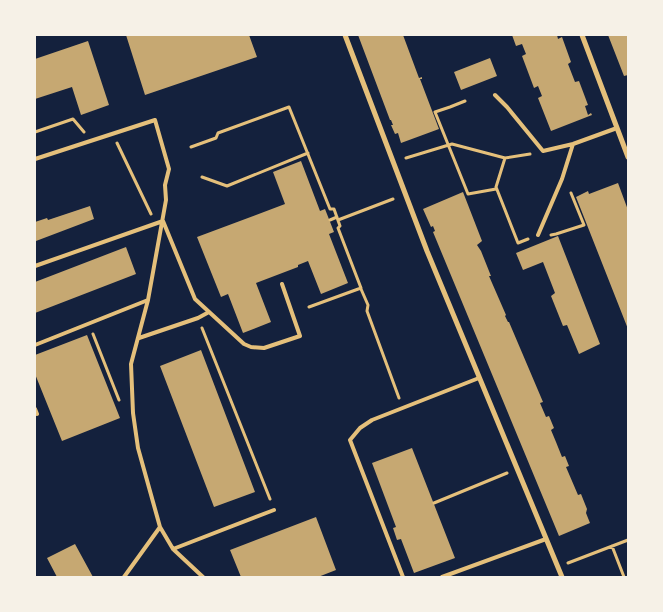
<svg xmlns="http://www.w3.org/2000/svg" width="663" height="612" font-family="Quicksand,sans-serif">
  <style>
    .building { fill: #c6a872 }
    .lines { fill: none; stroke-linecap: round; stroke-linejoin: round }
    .path { stroke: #e5c07b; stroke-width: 3 }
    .service { stroke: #e5c07b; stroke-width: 4 }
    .minor { stroke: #e5c07b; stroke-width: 5 }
  </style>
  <rect width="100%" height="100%" fill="#14213d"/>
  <path class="building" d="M126,35h123l8,22 -112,38z
    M358,35h45l16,43 3,-1v2h-2l19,50 -38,14 -3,-10 -3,1 -4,-9h2l-2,-5h-1z
    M512,35h45l1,4 4,-2 9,25 -3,2 7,18 4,-1 9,24 -3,1 3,9 3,-2 1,2 -41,16 -13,-33 4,-2 -4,-10 -4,2 -12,-32 4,-2 -4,-10 -6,2z
    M608,35h20v40l-4,1z
    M88,41l21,64 -28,10 -9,-28 -37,12v-40z
    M490,58l7,18 -36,14 -7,-18z
    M301,161l19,50 5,-2 9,23 -5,2 19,49 -27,11 -13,-33 -10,4v2l-42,16 15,39 -28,11 -15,-39 -7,3 -24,-60 88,-33 -12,-32z
    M618,183l10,27v119l-52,-132 12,-6 1,3z
    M463,192l19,49 -5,4 4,6 10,25h-2l17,39 -1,1 3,6h1l34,80 -3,1 6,14 3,-1 5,12 -3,2 5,12 6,15 3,-1 4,10 -3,1 12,28 3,-1 6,15 -1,4 4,10 -31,13 -126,-304 2,-1 -2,-5 -2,1 -8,-18z
    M90,206l4,13 -58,22 -1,-19 12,-4 1,2z
    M558,236l42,108 -21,10 -12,-29 -4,1 -12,-30 4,-3 -12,-31 -20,8 -7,-17z
    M126,247l10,27 -101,39v-31z
    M87,335l33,83 -58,23 -27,-67v-19z
    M201,350l54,142 -41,15 -54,-141z
    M412,448l43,110 -41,15 -13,-34 -4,1 -4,-12 3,-1 -24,-64z
    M316,517l20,53 -18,7h-77l-11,-27z
    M75,544l18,33h-36l-10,-19z"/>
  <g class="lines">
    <path class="path" d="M465,101l-15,6 -15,5 33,82 28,-5
      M35,132l38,-13 11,13
      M117,143l34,71
      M191,147l25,-9 2,-5 71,-26 41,102h4l6,17 -2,2 23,60 -52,19
      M406,158l46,-14 53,14 25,-4
      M505,158l-9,29 22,56 10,-4
      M202,177l25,9 81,-33
      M330,220l7,-3
      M338,220l55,-21
      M551,235l5,-1 28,-9 -13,-32
      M361,289l7,16 -1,6 32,87
      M202,328l68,171
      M93,334l26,66
      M434,503l73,-30
      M612,546l12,31
      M568,563l60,-23"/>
    <path class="service" d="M495,95l12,12 36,44 30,-7 44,-16
      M35,159l120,-39 14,49 -4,16 1,15 -18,100 -17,64 2,49 5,35 22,79 -36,50
      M538,235l24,-56 11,-35
      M35,266l128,-45 32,78 49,45 7,3 13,1 36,-12 -18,-52
      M139,338l59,-20 11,-6
      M35,345l113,-45
      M35,409l2,5
      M160,527l13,22 30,28
      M173,549l101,-39
      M403,577l-53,-137 10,-12 12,-8 107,-42
      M442,577l104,-38"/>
    <path class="minor" d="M345,35l82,216 135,326
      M582,35l46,122"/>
  </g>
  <rect width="663" height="612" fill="none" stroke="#f6f1e7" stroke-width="72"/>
</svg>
